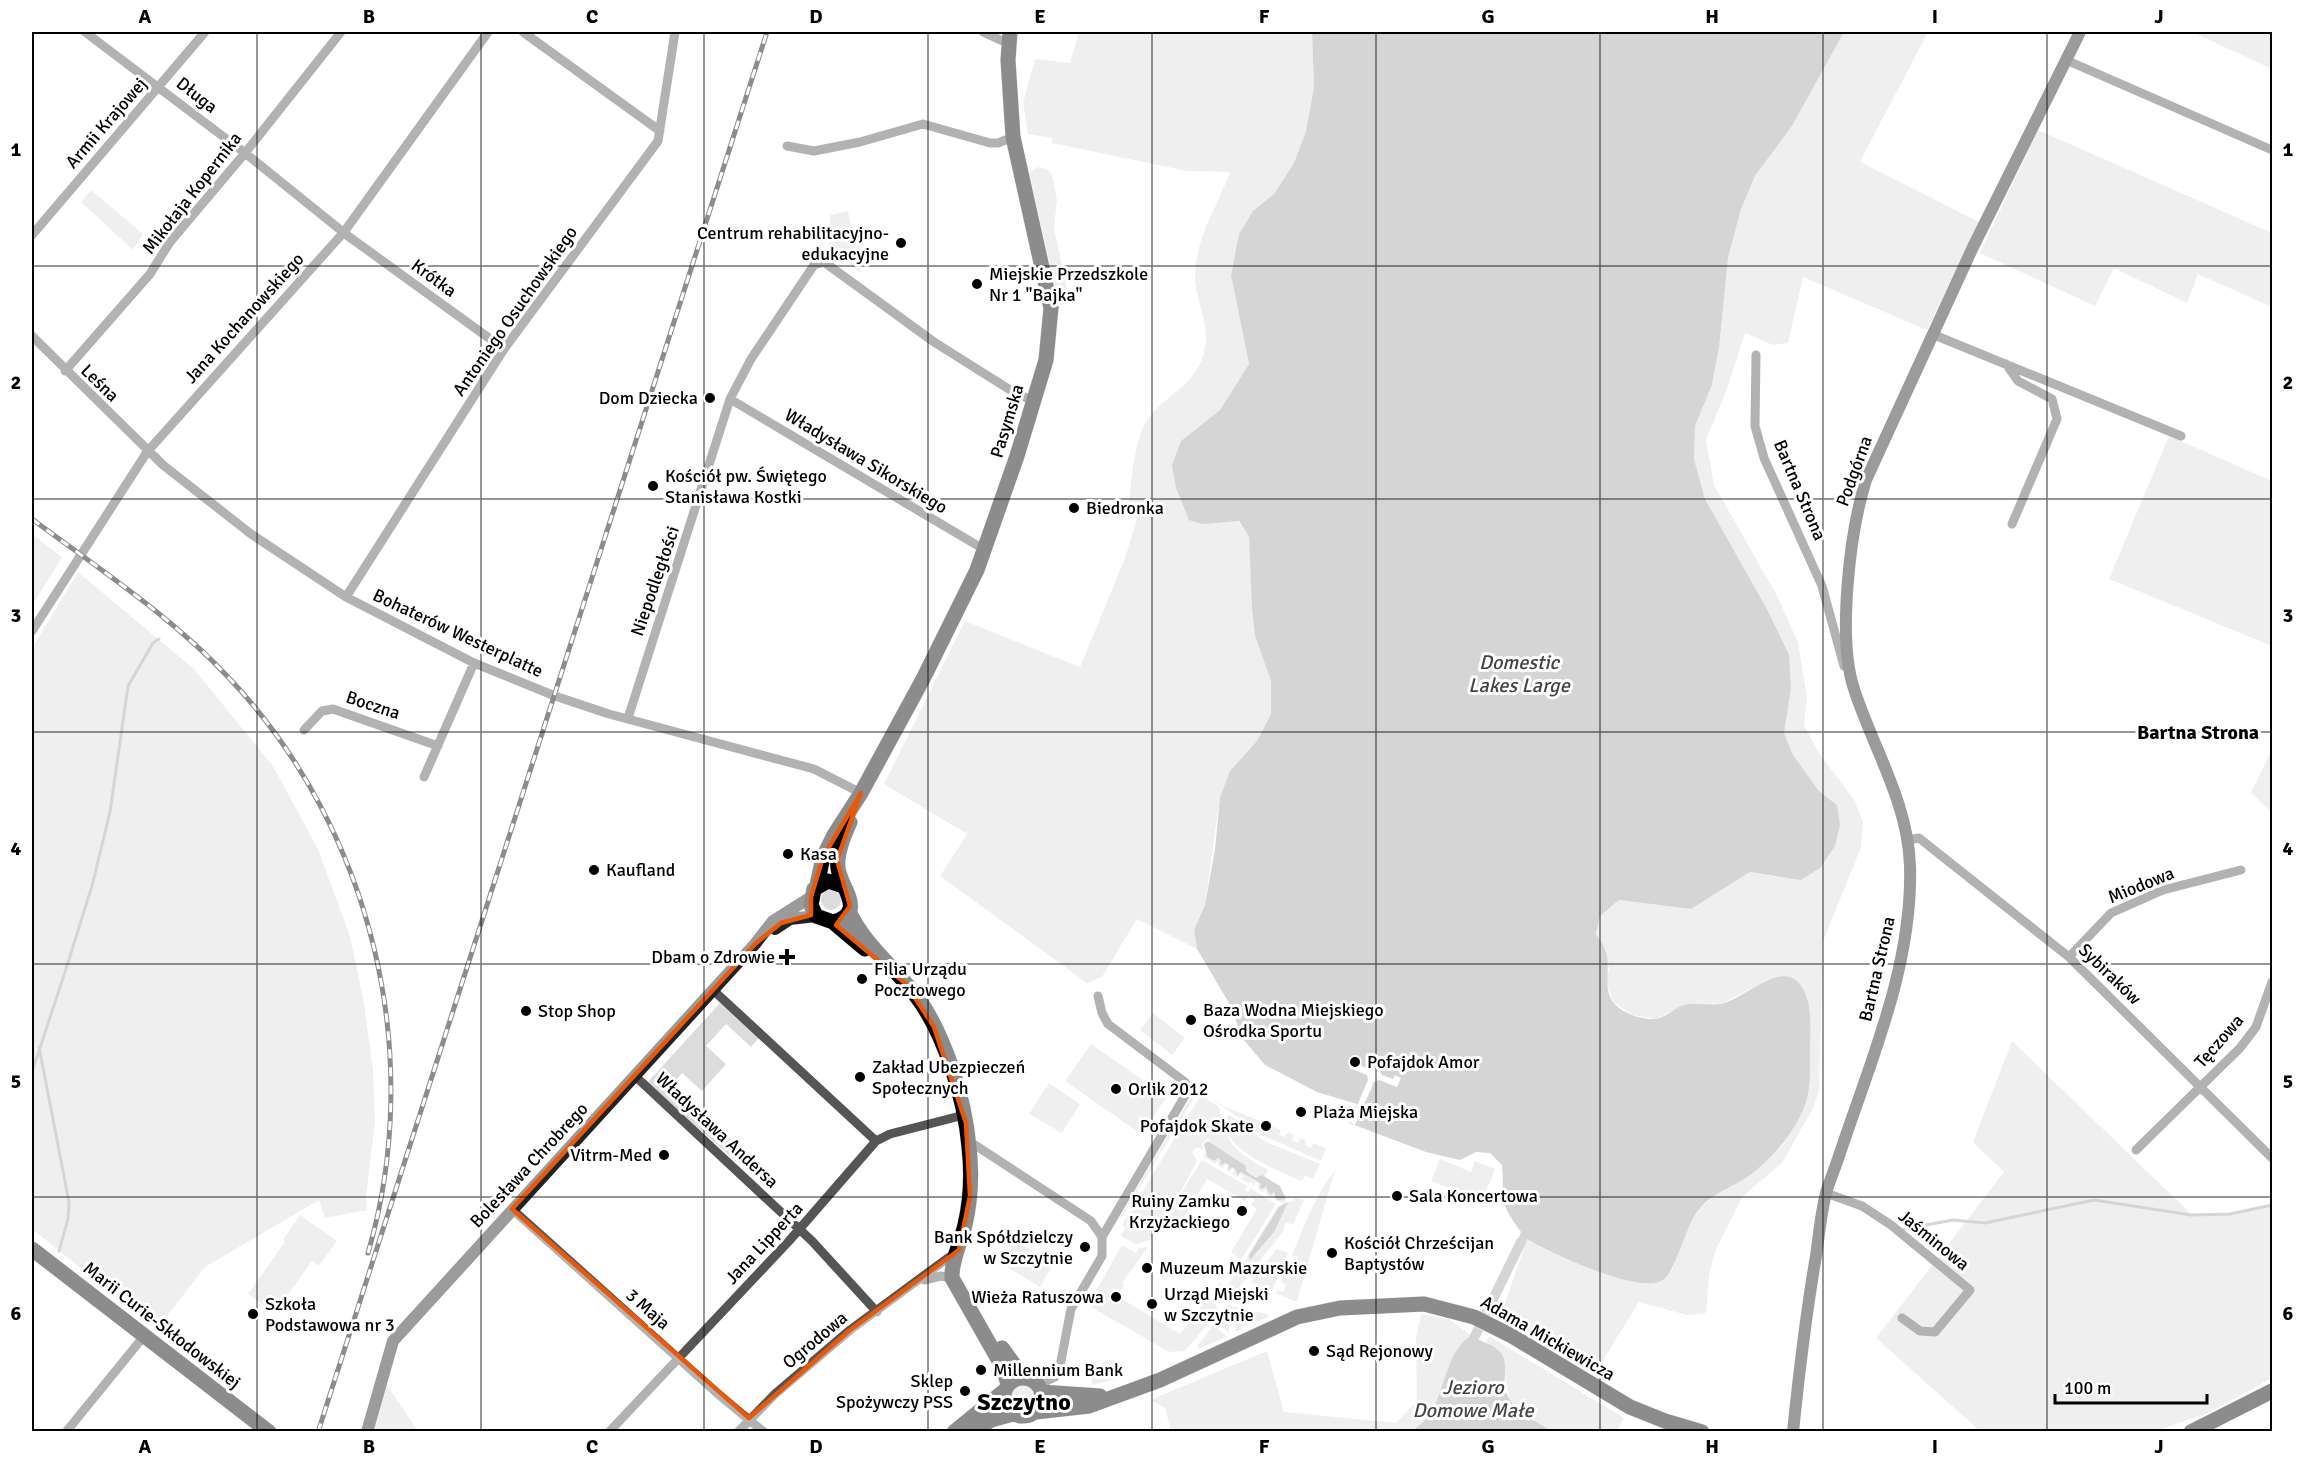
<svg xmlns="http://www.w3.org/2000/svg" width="2304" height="1463" font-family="Signika,sans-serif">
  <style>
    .green { fill: #dcdcdc }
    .water { fill: #a3a3a3 }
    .pier { fill: #fff }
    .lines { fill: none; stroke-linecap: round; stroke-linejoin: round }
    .stream { stroke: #a3a3a3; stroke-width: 3 }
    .canal { stroke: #a3a3a3; stroke-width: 10 }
    .primary-casing { stroke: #dbdbdb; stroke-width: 16 }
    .street { stroke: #555; stroke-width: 9 }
    .secondary { stroke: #222; stroke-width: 12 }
    .primary { stroke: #000; stroke-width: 15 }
    .rail-casing { stroke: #000; stroke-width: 5 }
    .rail { stroke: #fff; stroke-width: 3; stroke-dasharray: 9; stroke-linecap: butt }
    .marked { fill: none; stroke: #e8590c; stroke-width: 4.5; stroke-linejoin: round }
    .grid { fill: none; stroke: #000; stroke-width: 1.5; stroke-opacity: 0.55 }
    .poi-dot { fill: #000; stroke: #fff; stroke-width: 2 }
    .labels { text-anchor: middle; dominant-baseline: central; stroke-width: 6; stroke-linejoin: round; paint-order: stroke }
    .street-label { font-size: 18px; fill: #000; stroke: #fff }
    .poi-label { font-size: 18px; fill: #000; stroke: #fff; text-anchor: start }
    .water-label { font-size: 20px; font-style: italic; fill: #444; stroke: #fff }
    .neighbourhood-label { font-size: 20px; font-weight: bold; fill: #000; stroke: #fff }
    .district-label { font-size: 24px; font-weight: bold; fill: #000; stroke: #fff }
    .neatline { fill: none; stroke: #000; stroke-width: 2 }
    .grid-label { font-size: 20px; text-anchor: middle; font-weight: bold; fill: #000 }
  </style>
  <rect width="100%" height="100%" fill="#fff"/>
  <path class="green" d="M1079,32h233l2,55 -8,44 -12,32 -20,31 -21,17 -13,23 -9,40 18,90 -29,46 -39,31 68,96 6,99 16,45v33l-14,27 -27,30 -10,26 -15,108 -11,25 3,19 -60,-30 -35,58 -15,6 -147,-107 27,-42 -83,-50 81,-163 115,46 45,-109 12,-39 -9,-7c3,-24 5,-69 18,-90 18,-28 53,-37 59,-74 5,-24 -10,-49 -10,-72 0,-38 23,-71 35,-104l-43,-1 -135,-28v-5l-24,-4 -5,-31 12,-44 35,4z
    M1844,32h84l-68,130 119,60 -52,108 -124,-53 -15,66 -15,2 -28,-12 -18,56 -21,51 8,45 62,109 22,48 9,55 -3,28 15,28 36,48 8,21 -2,26 -38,93 -4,151 -7,18 -30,53 -39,33 -27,53 -7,26 -3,38 -19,2 -48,-13 -45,73 -93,-60 26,-76 63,29 82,3 5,-20 21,-41 24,-21 18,-8 42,-35 28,-89 -41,-78 -46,24 -36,1 -31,15 -23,-4 -20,-13 -7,-22 3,-10 -3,-20 -10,-16 4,-18 19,-16 72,9 59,-37 27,5 60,-72 -18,-14 -26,-36 -9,-22 2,-23 -18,-99 -63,-112 -11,-40 1,-33 17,-41 7,-37 9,-90 13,-49 14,-33 37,-50z
    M2192,32h80v37z
    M2038,130l234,103v74l-74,-33 -11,29 -73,-35 -19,38 -115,-53z
    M1038,167l8,2 6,5 5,26 -3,28 15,71 -7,6 -3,-1 -30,-131z
    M91,190l52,44 -10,16 -52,-48z
    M848,211l13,62 -32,-25 1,-33z
    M2169,436l103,45v165l-163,-67z
    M32,534l30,23 -30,49z
    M78,572l116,97 79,97 45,83 32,87 14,67 9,67 2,51 -9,76 1,13 -42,8 -6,-18 -114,67 -48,62 -125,-100v-581z
    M2272,750v63l-21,-21z
    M821 900a10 10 0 1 1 20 0a10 10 0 1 1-20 0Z
    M720,1003l39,35 -8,9 -25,-23 -20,22 20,18 -24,27 -20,-18 -15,17 47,43 5,-5 12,11 -4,5 7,8 -4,4 -83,-73z
    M1153,1013l32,25 -13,17 -32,-25z
    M2012,1041l179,173h39l42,-8v172l-66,36 -51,17h-175l-104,-93 128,-166 -31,-30z
    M1091,1044l76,53 -26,37 -76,-53z
    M1049,1083l31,21 -18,29 -33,-19z
    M1203,1092l22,15 40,16 -1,3 3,1 2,-2 12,5 -2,5 6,2 3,-5 6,3 -2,5 6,3 2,-5 6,2 -1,5 6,3 2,-5 13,5 -5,13 -59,-26z
    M1192,1095l1,5 -72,118 -1,-1z
    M1201,1095l18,12c9,39 14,43 49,63l-4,7 -8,1 -10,-7v-5l-33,-19 -5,-9 -6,6 4,13 8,4 4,-3 3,3 -1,4 5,-2 4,2v5l3,-3 3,2 1,6 5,-3 15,10 -3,5 -1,-5 -4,1 -7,-4 3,-3 -3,-2 -3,3 -6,-3 2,-4 -2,-2 -3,4 -3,-2 2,-4 -3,-2 -2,4 -5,-3v-5l-3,4 -11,-7v-7l-7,-3 -5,5 5,9 -23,43 28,-44 45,26 -2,4 3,2 2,-4 26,16 -35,56 -10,-8 26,-43 -6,-4 4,-6 -7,-3 -3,5 -38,-22 -26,43 -6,-4 -5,8 -4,-2 -4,2v-5l-12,19 -14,4 -15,-8 4,-8 -2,-4 6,-11 9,-7 -2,-4z
    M1230,1115l34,26 56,23 -7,15 -8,-4 -3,6c-24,-11 -81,-30 -77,-63z
    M1440,1159l31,13 4,-11 20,8 -13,32 -51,-20z
    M1335,1170l-36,124 -2,8 -21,-9 1,-3 6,2 3,-7 -5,-3 2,-6 6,2 3,-7 -6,-2 3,-7 6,2 3,-7 -6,-2c11,-26 23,-60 43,-85z
    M1258,1183l28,17 -1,3 -3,4h-3l-30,52 39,-57 6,-1 1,-4 9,3 -11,25 -7,-3 -4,11 -28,35 -9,-5 2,-6 31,-51h4l1,-3 -9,-4v-5l-3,3 -5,-3v-5l-3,3 -5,-3z
    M300,1215l37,26 -18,25 -7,-5 -37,52 -27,-19 37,-52 -2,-2z
    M1016,1241l37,23 -13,23 -33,-20 5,-25z
    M1122,1245l14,8 3,-5 9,-1 -26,36 2,2 -4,7 -6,-4 -6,11 10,6 4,-6 58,35 29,-38 10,14 -34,41 -16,1 -81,-47z
    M1277,1249l11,4 -16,38 -21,-9z
    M1243,1265l9,6 -19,24 -17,-7 4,-5 6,4z
    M1227,1305l40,9 2,3 -28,10 1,3 -6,2 -1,-13z
    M1224,1311l5,11v11l-9,-8 -3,3 10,9 -29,12v-4z
    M1421,1314l28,5 23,17c-22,9 -28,54 -40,75 -6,9 -12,14 -20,20h-241l-6,-23 -15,-8 117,-49 17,61 112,11 21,-22 -1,-63z
    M1489,1336l135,82 -7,13h-66l-9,-5 -26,-20 -7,-9 -9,-45 -14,-10z
    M1112,1359l4,3 4,16 -28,7 -2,-16z
    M384,1381l34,50h-45z
    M1009 1397a13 13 0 1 1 26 0a13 13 0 1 1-26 0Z"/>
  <path class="water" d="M1312,32h532l-52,94 -37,50 -14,33 -13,49 -9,90 -7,37 -17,41 -1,33 11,40 63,112 21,44 2,33 -7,45 9,22 26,36 18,14 3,20 -5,21 -15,22 -19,12 -51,-8 -59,37 -72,-9 -19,16 -4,18c3,5 7,10 9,15 7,17 -3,38 8,53 8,11 29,18 42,17 11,-1 21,-13 33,-15 12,-1 25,2 36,-1 23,-6 61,-47 79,-14 10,17 7,44 7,63 0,19 1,41 -7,58 -12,28 -37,55 -62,71 -16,9 -33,15 -44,31 -11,15 -23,62 -34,68 -24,15 -112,-27 -136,-41l-1,4 -8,-3 3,-8c-24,-33 -16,-29 -19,-67l-12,-12 -14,-1 -16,8 -34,-8 -77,-29 8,-19 -40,-12 -52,-27 -22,-26 -14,-36 -32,-54 -3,-19 11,-25 10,-56 5,-52 10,-26 27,-30 14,-27v-33l-16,-45 -3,-28 -3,-71 -10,-16 -37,3 -13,-4 -13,-32 -4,-23 9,-24 39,-31 29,-46 -18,-89 8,-41 14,-23 21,-17 20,-31 12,-32 8,-44z
    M1208,1141l38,25v5l10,7 6,-3 18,11 6,13 -9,1 -3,-8 -4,3 -4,-8 -6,2 1,-5 -20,-12 -4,3 -2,-6 -3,-2 -3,3v-5l-4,-2 -5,2 1,-4 -3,-3 -4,3 -7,-4 -3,-13z
    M1288,1202l-14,30 -24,28 -1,-5 30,-48z
    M1472,1336c8,6 20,7 28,16 9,10 3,24 5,36 3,19 31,33 46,43h-139c8,-6 14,-11 20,-20 12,-21 17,-66 40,-75z"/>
  <path class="pier" d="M1354,1058l6,3 -1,4 10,4 5,-2 5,2 3,6 11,4 2,-4 6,3 -4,9 -18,-7 -5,2 -19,43 -5,-3 18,-42 -1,-5 -18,-7z"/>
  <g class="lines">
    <path class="stream" d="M65,972l27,-86 18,-74 18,-126 25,-43 6,-4
      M39,1047l30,155 -1,17 -9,32
      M32,1072l32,-97
      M1904,1229l49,-9 32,3 109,-23 97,15 39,-1 42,-9"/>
    <path class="canal" d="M1474,1338l47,-96"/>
    <g class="primary-casing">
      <path id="primary" d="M817,885l6,-28 11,-22 27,-42 62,-114 54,-109 40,-114 29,-96 5,-52 -38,-171 -5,-77 2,-28
        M843,886l-15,-5 -14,8 -3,16 5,11 17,6c35,-9 7,-35 5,-54 -2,-15 6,-33 12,-46
        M849,911c15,33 43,54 65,82 30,38 51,106 55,154 3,26 2,52 -4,78 -4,17 -14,36 -13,53l50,88 6,18
        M833,922l32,27
        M32,1249l237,183
        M1002,1348l21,29
        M1004 1397a19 19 0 1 1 38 0a19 19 0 1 1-38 0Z
        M1041,1392l59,4
        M1036,1412l53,-6 71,-26 137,-63 43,-9 84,-4 50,13 38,19 118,71 35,14 37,11
        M954,1432l50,-41
        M973,1432l18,-12 22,-6
        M2191,1432l81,-41"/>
    </g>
    <path class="street" d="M85,32l160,121 103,83 156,113
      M523,32l137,99
      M983,32l26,12
      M2066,60l206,90
      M787,146l27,5 46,-9 63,-18 67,19h8l15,-6
      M32,235l173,-203
      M1932,334l249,102
      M32,336l131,129 88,69 95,63 128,66 81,33 54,18 205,55 47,24
      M1756,355l-1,71 9,32 58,128 22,80h4
      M2006,364l12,17 34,18 5,20 -45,105
      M65,371l85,-97 20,-32 75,-89 96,-121
      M730,399l255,151
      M346,597l158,-248 154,-208 17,-109
      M32,631l115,-179 197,-220 144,-200
      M628,718l102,-319 21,-40 63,-94 10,-3 110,80 81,51 19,8
      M304,730l18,-19 11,-2 105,37
      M424,777l50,-114
      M1908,840l11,-2 150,119 203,201
      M2069,957l42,-44 52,-23 78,-20
      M713,990l163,151
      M1098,996l4,17 6,11 77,58 4,7 -87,148
      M635,1076l177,165 65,71
      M969,1146l6,-1 116,76 11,16
      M2136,1150l104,-102 16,-21 16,-45
      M1826,1193l36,13 29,19 79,65 -35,42 -15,-1 -18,-13
      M512,1209l206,185 46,38
      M924,1280l17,-4 11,2
      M1038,1385l17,-8 4,-6 12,-62 31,-53v-19
      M66,1432l78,-96
      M609,1432l180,-191 87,-100 14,-7 74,-19
      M738,1432l37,-38 75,-64 106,-78"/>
    <path class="secondary" d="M775,929l15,-10 26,-3
      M367,1432l26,-91 362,-397 18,-23 38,-24
      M1793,1432c6,-59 13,-118 23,-176 3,-21 5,-43 10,-63 4,-13 9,-25 13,-37 31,-94 74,-190 71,-290 -2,-64 -37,-118 -56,-177 -17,-51 -4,-158 12,-209l107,-233 107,-215"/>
    <use href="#primary" class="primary"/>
    <g class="rail-casing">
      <path id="rail" d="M32,519c67,50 139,97 197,159 143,151 197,376 139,575
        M318,1432l449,-1400"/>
    </g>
    <use href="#rail" class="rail"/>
  </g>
  <path d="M0 0H2304V1463H0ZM861,793l-24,67 13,46 -14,19 70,59 28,43 32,96 4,73 -11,54 -109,80 -101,88 -237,-209 243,-265 26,-21 30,-8v-18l12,-40z" fill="#fff" fill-opacity=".55" fill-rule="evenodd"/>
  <path class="marked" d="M861,793l-24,67 13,46 -14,19 70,59 28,43 32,96 4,73 -11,54 -109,80 -101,88 -237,-209 243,-265 26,-21 30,-8v-18l12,-40z"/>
  <path class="grid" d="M257,32v1400M481,32v1400M704,32v1400M928,32v1400M1152,32v1400M1376,32v1400M1600,32v1400M1823,32v1400M2047,32v1400M32,266h2240M32,499h2240M32,732h2240M32,964h2240M32,1197h2240"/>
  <g class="poi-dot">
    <circle cx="901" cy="243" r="6"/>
    <circle cx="977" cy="284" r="6"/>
    <circle cx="710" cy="398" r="6"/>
    <circle cx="653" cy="486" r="6"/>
    <circle cx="1074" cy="508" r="6"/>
    <circle cx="788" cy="854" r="6"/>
    <circle cx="594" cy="870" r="6"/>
    <path d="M784 948h6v6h6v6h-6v6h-6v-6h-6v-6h6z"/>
    <circle cx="862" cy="979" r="6"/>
    <circle cx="526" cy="1011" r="6"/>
    <circle cx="1191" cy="1020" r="6"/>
    <circle cx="1355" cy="1062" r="6"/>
    <circle cx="860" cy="1077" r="6"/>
    <circle cx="1116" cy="1089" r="6"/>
    <circle cx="1301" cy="1112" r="6"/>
    <circle cx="1266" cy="1126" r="6"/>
    <circle cx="664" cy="1155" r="6"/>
    <circle cx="1397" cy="1196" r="6"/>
    <circle cx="1242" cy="1211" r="6"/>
    <circle cx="1085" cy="1247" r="6"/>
    <circle cx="1332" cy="1253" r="6"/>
    <circle cx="1147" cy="1268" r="6"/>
    <circle cx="1116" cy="1297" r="6"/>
    <circle cx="1152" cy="1304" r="6"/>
    <circle cx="253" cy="1314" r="6"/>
    <circle cx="1314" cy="1351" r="6"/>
    <circle cx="981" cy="1370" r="6"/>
    <circle cx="965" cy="1391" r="6"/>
  </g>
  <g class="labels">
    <g class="street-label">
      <text transform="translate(197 95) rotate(38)">Długa</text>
      <text transform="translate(106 123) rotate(-49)">Armii Krajowej</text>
      <text transform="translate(192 193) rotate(-52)">Mikołaja Kopernika</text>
      <text transform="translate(434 278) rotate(36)">Krótka</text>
      <text transform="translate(515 311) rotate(-55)">Antoniego Osuchowskiego</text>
      <text transform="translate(244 318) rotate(-48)">Jana Kochanowskiego</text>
      <text transform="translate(100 383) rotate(44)">Leśna</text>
      <text transform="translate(1007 421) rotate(-73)">Pasymska</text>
      <text transform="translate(866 461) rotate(31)">Władysława Sikorskiego</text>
      <text transform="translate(1854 471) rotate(-70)">Podgórna</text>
      <text transform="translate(1800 490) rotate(67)">Bartna Strona</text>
      <text transform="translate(655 581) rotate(-71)">Niepodległości</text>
      <text transform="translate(458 633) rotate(25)">Bohaterów Westerplatte</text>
      <text transform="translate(373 705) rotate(18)">Boczna</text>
      <text transform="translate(2141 885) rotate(-22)">Miodowa</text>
      <text transform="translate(1877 969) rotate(-77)">Bartna Strona</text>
      <text transform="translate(2110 974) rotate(44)">Sybiraków</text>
      <text transform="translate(2219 1041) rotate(-49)">Tęczowa</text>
      <text transform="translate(717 1130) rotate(43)">Władysława Andersa</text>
      <text transform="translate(529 1165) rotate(-47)">Bolesława Chrobrego</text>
      <text transform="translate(1934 1240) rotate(39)">Jaśminowa</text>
      <text transform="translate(764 1243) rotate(-47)">Jana Lipperta</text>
      <text transform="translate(648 1309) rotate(41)">3 Maja</text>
      <text transform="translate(162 1325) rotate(38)">Marii Curie-Skłodowskiej</text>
      <text transform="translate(1548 1338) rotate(30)">Adama Mickiewicza</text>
      <text transform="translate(815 1340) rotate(-40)">Ogrodowa</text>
    </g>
    <g class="poi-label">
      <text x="889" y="233" text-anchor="end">Centrum rehabilitacyjno-<tspan x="889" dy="21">edukacyjne</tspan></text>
      <text x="989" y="274">Miejskie Przedszkole<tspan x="989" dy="21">Nr 1 "Bajka"</tspan></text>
      <text x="698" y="398" text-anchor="end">Dom Dziecka</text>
      <text x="665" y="476">Kościół pw. Świętego<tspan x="665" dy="21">Stanisława Kostki</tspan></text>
      <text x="1086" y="508">Biedronka</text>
      <text x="800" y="854">Kasa</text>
      <text x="606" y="870">Kaufland</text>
      <text x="775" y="957" text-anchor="end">Dbam o Zdrowie</text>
      <text x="874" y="969">Filia Urządu<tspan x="874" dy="21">Pocztowego</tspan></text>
      <text x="1203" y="1010">Baza Wodna Miejskiego<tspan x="1203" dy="21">Ośrodka Sportu</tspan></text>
      <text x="538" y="1011">Stop Shop</text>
      <text x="1367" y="1062">Pofajdok Amor</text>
      <text x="872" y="1067">Zakład Ubezpieczeń<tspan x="872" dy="21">Społecznych</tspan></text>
      <text x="1128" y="1089">Orlik 2012</text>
      <text x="1313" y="1112">Plaża Miejska</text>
      <text x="1254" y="1126" text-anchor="end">Pofajdok Skate</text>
      <text x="652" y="1155" text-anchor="end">Vitrm-Med</text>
      <text x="1409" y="1196">Sala Koncertowa</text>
      <text x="1230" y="1201" text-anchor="end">Ruiny Zamku<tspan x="1230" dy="21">Krzyżackiego</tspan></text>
      <text x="1073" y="1237" text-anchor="end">Bank Spółdzielczy<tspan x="1073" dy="21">w Szczytnie</tspan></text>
      <text x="1344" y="1243">Kościół Chrześcijan<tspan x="1344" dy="21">Baptystów</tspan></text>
      <text x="1159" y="1268">Muzeum Mazurskie</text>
      <text x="1164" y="1294">Urząd Miejski<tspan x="1164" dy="21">w Szczytnie</tspan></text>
      <text x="1104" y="1297" text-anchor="end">Wieża Ratuszowa</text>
      <text x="265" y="1304">Szkoła<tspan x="265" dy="21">Podstawowa nr 3</tspan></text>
      <text x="1326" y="1351">Sąd Rejonowy</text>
      <text x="993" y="1370">Millennium Bank</text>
      <text x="953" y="1381" text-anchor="end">Sklep<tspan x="953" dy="21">Spożywczy PSS</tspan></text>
    </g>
    <g class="water-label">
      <text x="1519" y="662">Domestic<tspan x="1519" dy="23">Lakes Large</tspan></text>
      <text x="1473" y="1387">Jezioro<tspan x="1473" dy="23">Domowe Małe</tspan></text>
    </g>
    <g class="neighbourhood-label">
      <text x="2198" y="732">Bartna Strona</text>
    </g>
    <g class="district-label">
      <text x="1024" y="1402">Szczytno</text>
    </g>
  </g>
  <rect width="2304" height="1463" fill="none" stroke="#ffffff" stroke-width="66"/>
  <path d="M2055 1394v9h152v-9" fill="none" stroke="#000000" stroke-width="3"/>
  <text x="2064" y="1394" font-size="18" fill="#000000" stroke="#ffffff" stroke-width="4.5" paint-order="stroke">100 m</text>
  <rect x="33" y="33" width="2238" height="1397" class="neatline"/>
  <g class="grid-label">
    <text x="145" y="23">A</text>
    <text x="369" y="23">B</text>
    <text x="592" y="23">C</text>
    <text x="816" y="23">D</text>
    <text x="1040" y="23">E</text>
    <text x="1264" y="23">F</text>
    <text x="1488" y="23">G</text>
    <text x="1712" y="23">H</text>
    <text x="1935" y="23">I</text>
    <text x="2159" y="23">J</text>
    <text x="16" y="156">1</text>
    <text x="2288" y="156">1</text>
    <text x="16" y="389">2</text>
    <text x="2288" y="389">2</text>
    <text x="16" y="622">3</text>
    <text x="2288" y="622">3</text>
    <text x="16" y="855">4</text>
    <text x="2288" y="855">4</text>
    <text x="16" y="1088">5</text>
    <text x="2288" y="1088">5</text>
    <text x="16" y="1320">6</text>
    <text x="2288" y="1320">6</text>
    <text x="145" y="1453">A</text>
    <text x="369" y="1453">B</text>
    <text x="592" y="1453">C</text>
    <text x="816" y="1453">D</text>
    <text x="1040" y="1453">E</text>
    <text x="1264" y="1453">F</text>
    <text x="1488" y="1453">G</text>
    <text x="1712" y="1453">H</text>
    <text x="1935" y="1453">I</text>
    <text x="2159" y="1453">J</text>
  </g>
</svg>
